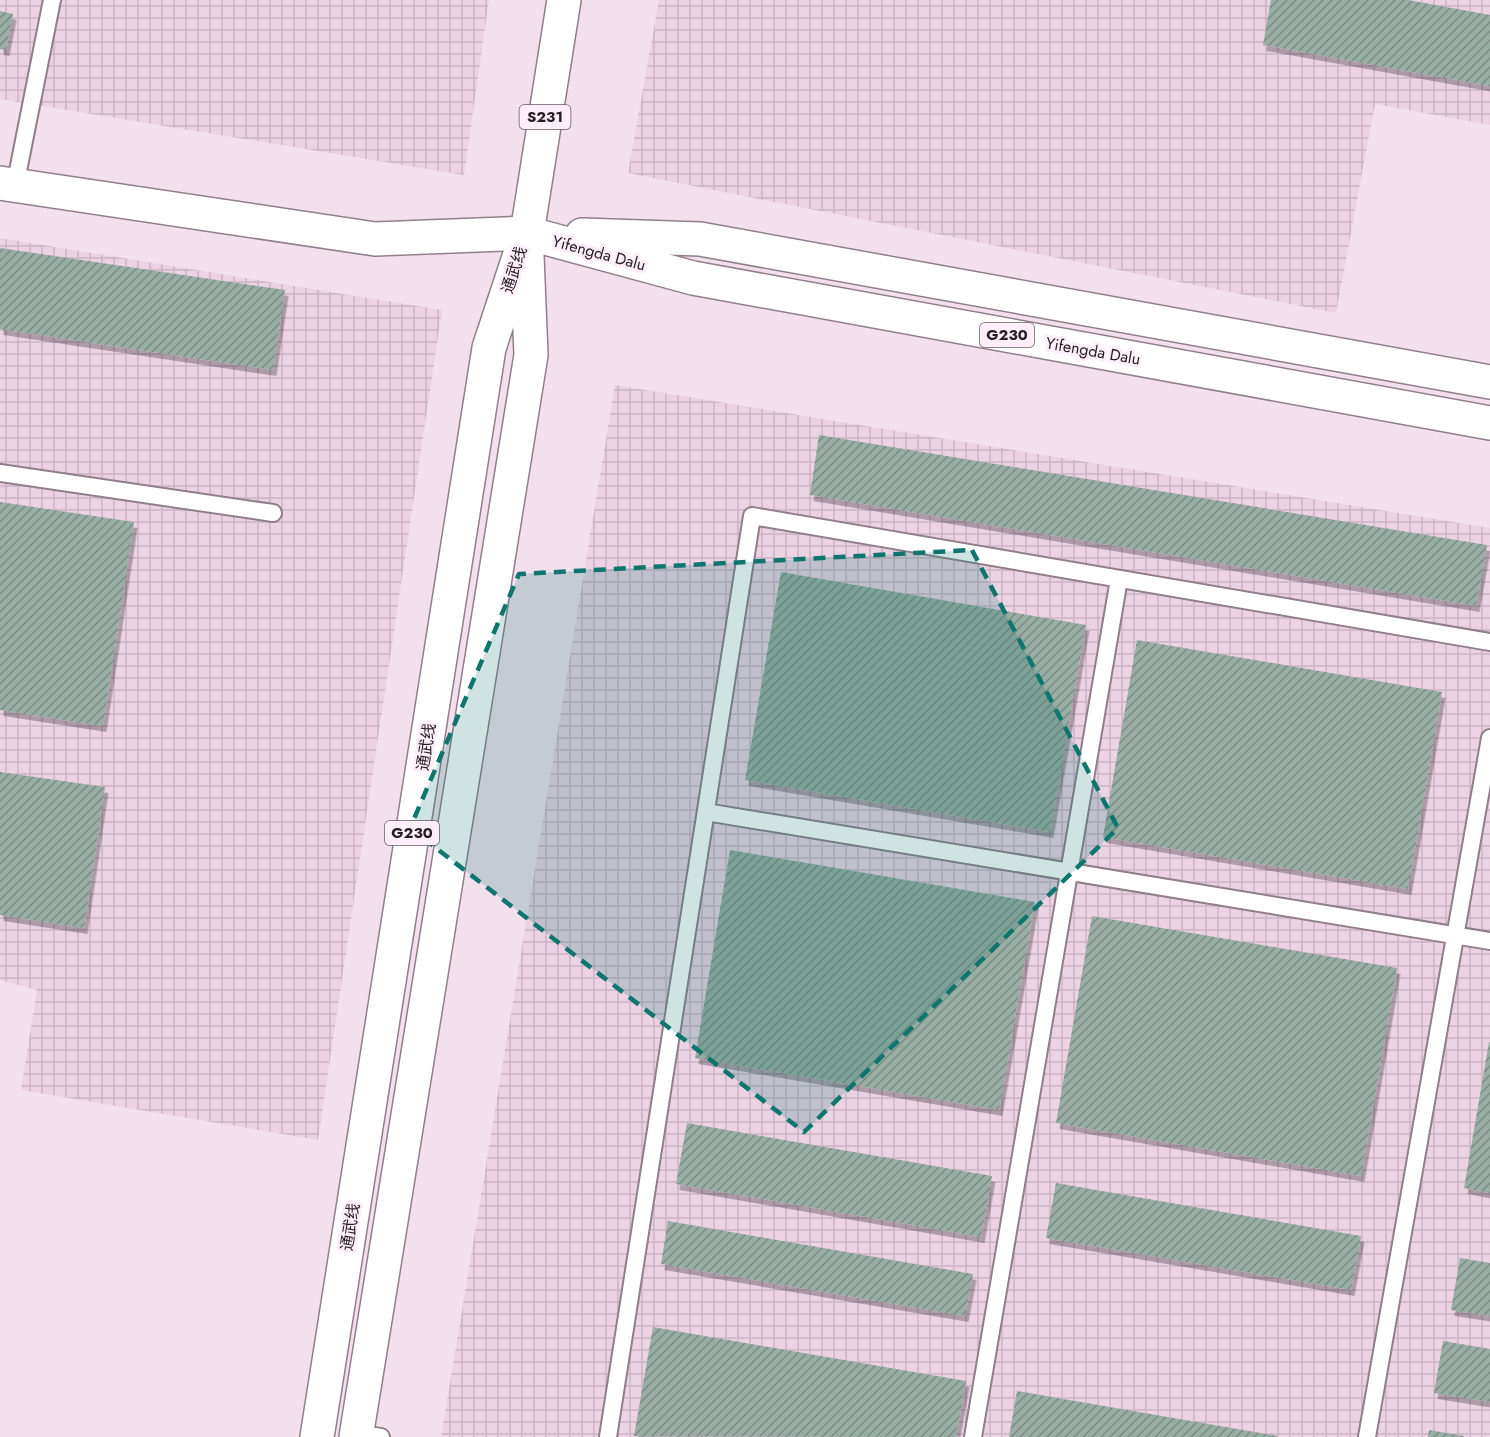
<svg xmlns="http://www.w3.org/2000/svg" width="1490" height="1437" font-family="Jost,'Noto Sans SC',sans-serif">
  <style>
    .industrial { fill: url(#industrial-grid) }
    .building { fill: url(#building-hatch); filter: url(#shadow) }
    .lines { fill: none; stroke-linecap: round; stroke-linejoin: round }
    .lane-casing { stroke: #907f8b; stroke-width: 20 }
    .secondary-casing { stroke: #907f8b; stroke-width: 36 }
    .primary-casing { stroke: #907f8b; stroke-width: 36 }
    .highway-casing { stroke: #907f8b; stroke-width: 36 }
    .lane { stroke: #fff; stroke-width: 16 }
    .secondary { stroke: #fff; stroke-width: 33 }
    .primary { stroke: #fff; stroke-width: 33 }
    .highway { stroke: #fff; stroke-width: 33 }
    .marked { fill: #0f766e; fill-opacity: 0.2; stroke: #0f766e; stroke-width: 4.5; stroke-dasharray: 12 8; stroke-linejoin: round }
    .labels { text-anchor: middle; dominant-baseline: central; stroke-width: 6; stroke-linejoin: round; paint-order: stroke }
    .shield { fill: #feeef9; stroke: #655c62; stroke-width: 1.5 }
    .shield-label { font-size: 15px; font-weight: bold; fill: #241d22 }
    .street-label { font-size: 16px; fill: #241d22; stroke: #feeef9 }
  </style>
  <defs>
    <pattern id="industrial-grid" width="8" height="8" patternUnits="userSpaceOnUse" patternTransform="scale(1.5)"><rect width="8" height="8" fill="#ecd3e4"/><path d="M0 4h8M4 0v8" fill="none" stroke="#cab5c3"/></pattern>
    <pattern id="building-hatch" width="6" height="6" patternUnits="userSpaceOnUse" patternTransform="scale(1.5)"><rect width="6" height="6" fill="#98ada3"/><path d="M-1 1l2-2M0 6l6-6M5 7l2-2" fill="none" stroke="#7c8c84"/></pattern>
    <filter id="shadow"><feDropShadow dx="3.5" dy="6" stdDeviation="0" flood-color="#0004"/></filter>
  </defs>
  <rect width="100%" height="100%" fill="#f3e0ed"/>
  <path class="industrial" d="M0,0h489l-25,175 -464,-76z
    M659,0h831v125l-115,-21 -39,209 -708,-140z
    M0,238l442,72 -124,830 -297,-50 16,-100 -37,-10z
    M615,385l875,143v909h-1049z"/>
  <path class="building" d="M1271,0h137l82,15v71l-227,-41z
    M0,11l13,3 -7,36 -6,-1z
    M0,248l285,42 -12,80 -273,-41z
    M819,435l668,110 -11,61 -666,-111z
    M0,502l134,20 -31,204 -103,-16z
    M781,572l305,53 -36,207 -305,-52z
    M1137,640l305,52 -34,197 -305,-52z
    M0,772l105,15 -21,141 -84,-13z
    M730,850l305,52 -36,208 -304,-52z
    M1092,916l305,52 -36,208 -305,-53z
    M1489,1042h1v151l-26,-5z
    M687,1123l305,53 -11,61 -305,-53z
    M1056,1183l305,53 -10,54 -305,-52z
    M668,1221l305,53 -8,42 -304,-52z
    M1460,1258l30,5v53l-39,-6z
    M653,1327l313,54 -10,56 -322,-1z
    M1443,1341l47,8v53l-56,-9z
    M1017,1391l261,45v1h-269z
    M1429,1430l35,6v1h-36z"/>
  <g class="lines">
    <g class="lane-casing">
      <path id="lane" d="M15,186l37,-186
        M0,473l273,40
        M706,812l784,129
        M356,1433l25,4
        M608,1437l144,-921 738,126
        M973,1437l146,-858
        M1367,1437l123,-699"/>
    </g>
    <g class="secondary-casing">
      <path id="secondary" d="M0,183l375,56 152,-6"/>
    </g>
    <g class="primary-casing">
      <path id="primary" d="M527,233l37,-233"/>
    </g>
    <g class="highway-casing">
      <path id="highway" d="M527,233l166,45 797,145
        M582,235l118,4 790,143
        M317,1437l172,-1089 38,-115
        M356,1437l175,-1082 -4,-99"/>
    </g>
    <use href="#lane" class="lane"/>
    <use href="#secondary" class="secondary"/>
    <use href="#primary" class="primary"/>
    <use href="#highway" class="highway"/>
  </g>
  <path class="marked" d="M972,550l146,278 -314,304 -394,-304 109,-254z"/>
  <g class="labels">
    <g class="shield">
      <rect x="519.5" y="105" width="51" height="24" rx="4.5"/>
      <rect x="980" y="323" width="54" height="24" rx="4.5"/>
      <rect x="385" y="821" width="54" height="24" rx="4.5"/>
    </g>
    <g class="shield-label">
      <text x="545" y="117">S231</text>
      <text x="1007" y="335">G230</text>
      <text x="412" y="833">G230</text>
    </g>
    <g class="street-label">
      <text transform="translate(599 253) rotate(15)">Yifengda Dalu</text>
      <text transform="translate(514 270) rotate(-72)">通武线</text>
      <text transform="translate(1093 351) rotate(10)">Yifengda Dalu</text>
      <text transform="translate(426 747) rotate(-81)">通武线</text>
      <text transform="translate(350 1227) rotate(-81)">通武线</text>
    </g>
  </g>
</svg>
